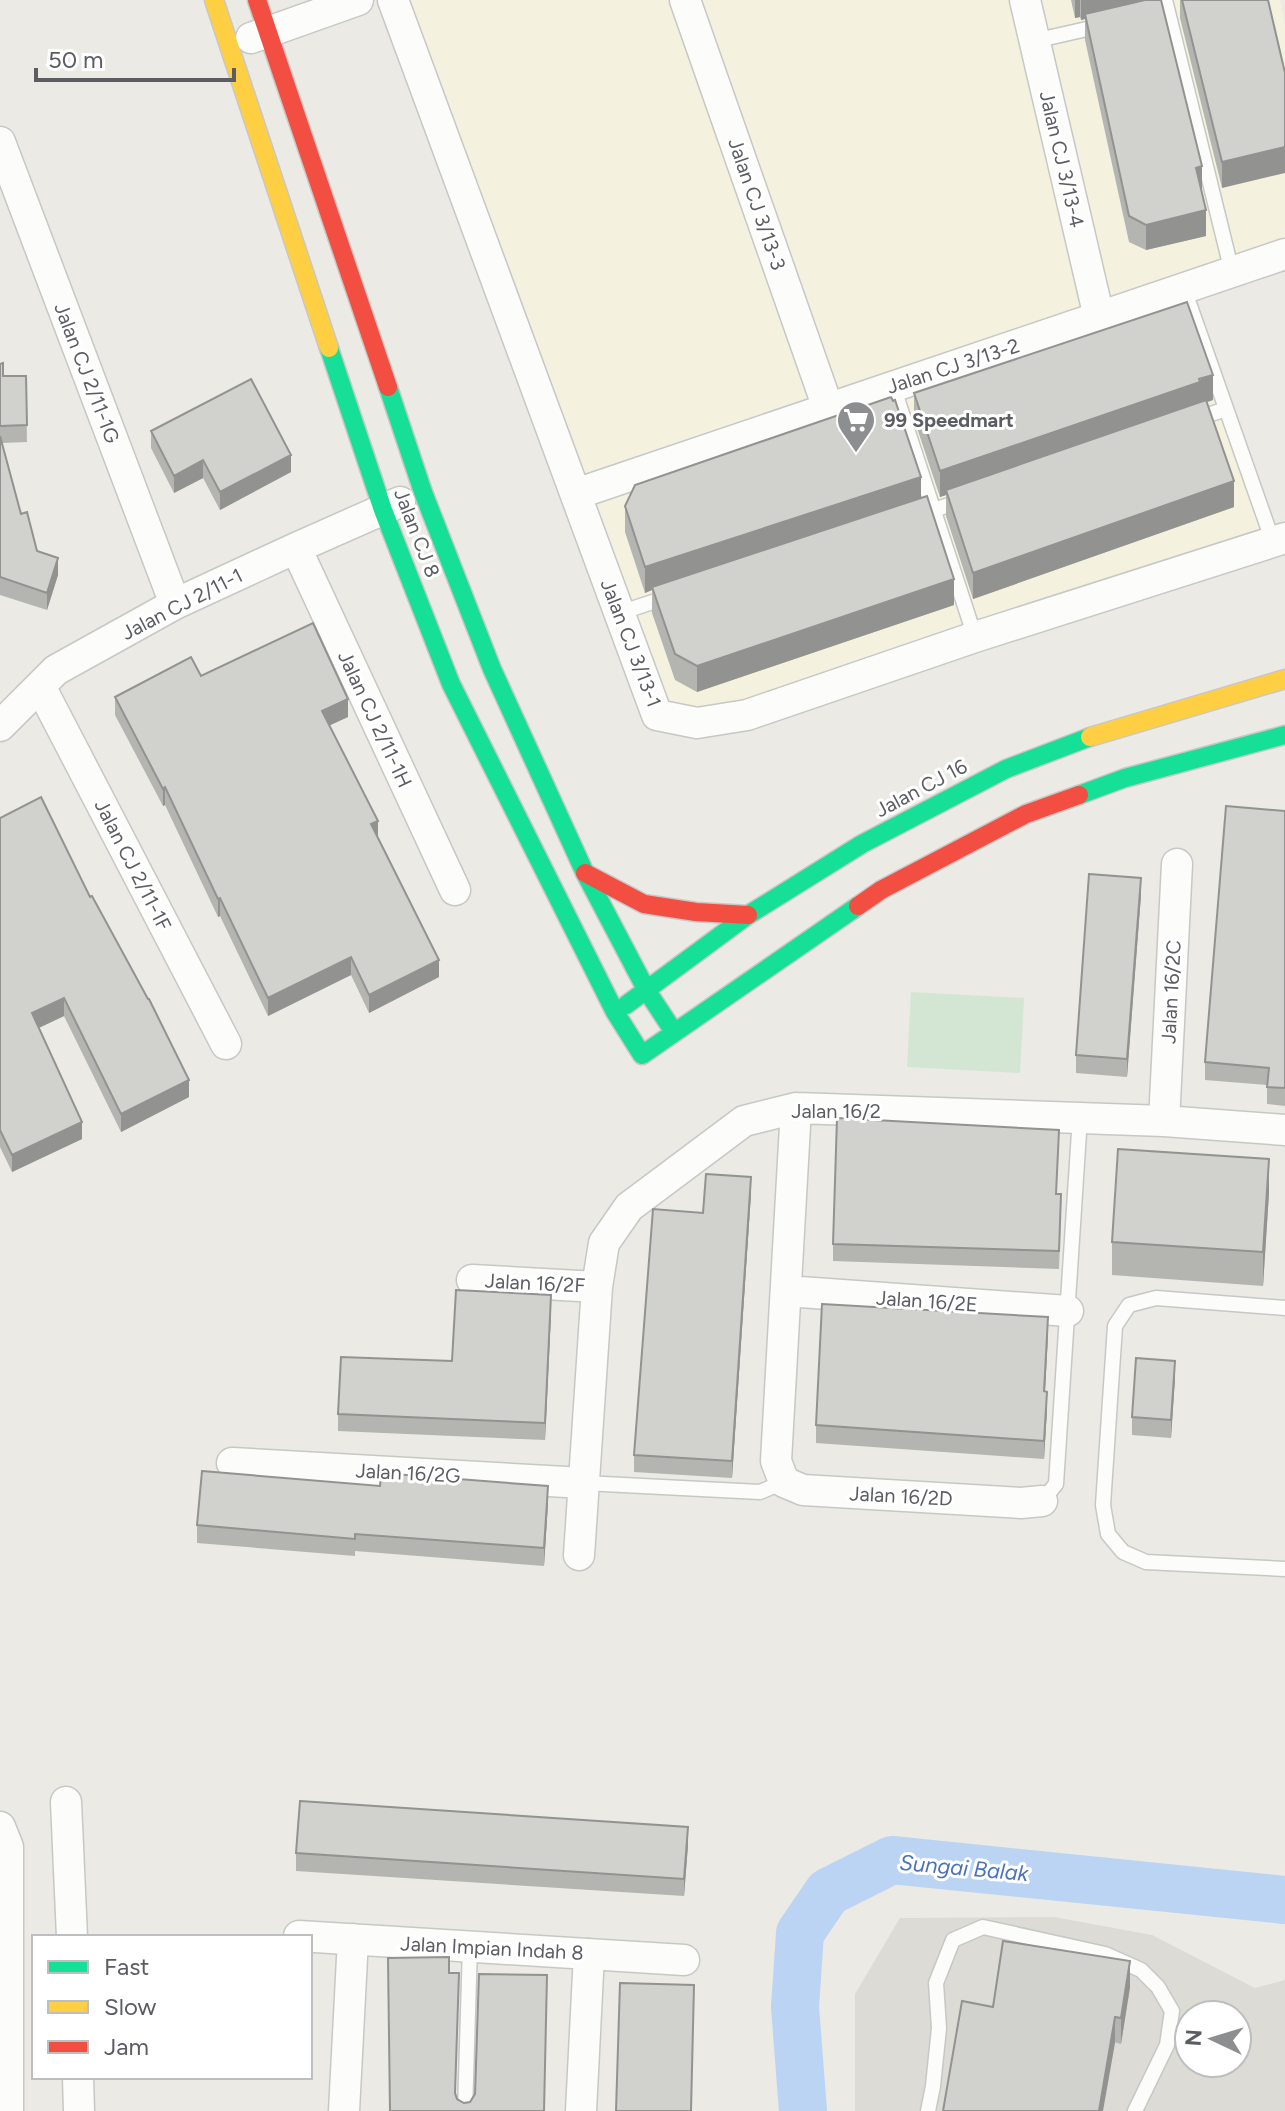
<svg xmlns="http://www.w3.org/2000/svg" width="1285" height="2111" font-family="Figtree,sans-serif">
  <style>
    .commercial { fill: #f4f2de }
    .industrial { fill: #dcdbd6; fill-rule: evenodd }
    .green { fill: #d3e6d3 }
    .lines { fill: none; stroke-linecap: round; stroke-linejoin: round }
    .river { stroke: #bbd4f3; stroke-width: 48 }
    .lane-casing { stroke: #c7c7c5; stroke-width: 17 }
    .street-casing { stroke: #c7c7c5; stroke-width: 33 }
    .fast-casing { stroke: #c8c7c6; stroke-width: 21 }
    .slow-casing { stroke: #c8c7c6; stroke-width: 21 }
    .jam-casing { stroke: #c8c7c6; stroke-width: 21 }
    .lane { stroke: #fcfcfb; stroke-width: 14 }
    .street { stroke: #fcfcfb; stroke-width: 30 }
    .fast { stroke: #16e098; stroke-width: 18 }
    .slow { stroke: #ffcf43; stroke-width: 18 }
    .jam { stroke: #f24e42; stroke-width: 18 }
    .wall { fill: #b4b4b1 }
    .shaded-wall { fill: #929290 }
    .building { fill: #d1d1ce; stroke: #929290; stroke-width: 2 }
    .labels { text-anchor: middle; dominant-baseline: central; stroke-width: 6; stroke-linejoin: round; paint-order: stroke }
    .street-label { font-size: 20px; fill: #5b5d62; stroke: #fff }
    .poi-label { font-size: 20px; font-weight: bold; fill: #5b5d62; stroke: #fff; text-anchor: start }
    .water-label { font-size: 22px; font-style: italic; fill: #4a72bb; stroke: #fff }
  </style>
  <rect width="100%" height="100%" fill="#ebeae5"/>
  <path class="commercial" d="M405,0h875l5,25v218l-111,40 89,251 -521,169 -45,9 -33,-6z"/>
  <path class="industrial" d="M1054,1917l98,18 103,53 30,-8v131h-430v-117l45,-76zM1189,2015h48v48h-48z"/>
  <path class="green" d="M911,992l113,6 -4,75 -113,-6z"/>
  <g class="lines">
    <path class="river" d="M803,2111l-8,-104 5,-74 28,-41 64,-32 393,40"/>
    <g class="lane-casing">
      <path id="lane" d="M1165,0l67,272
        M1034,41l66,-15
        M1184,289l89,253
        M893,386l82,251
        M1196,419l30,-10
        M916,516l45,-15
        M619,613l49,-16
        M1285,1308l-129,-10 -27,7 -14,21 -12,179 5,29 15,18 23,10 139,7
        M584,1483l176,9 24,-10
        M1042,1501l14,-17 24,-367
        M465,2111l5,-165
        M928,2111l5,-25 6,-58 -3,-45 17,-43 30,-13 122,27 36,16 17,17 14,24 -5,34 -32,66"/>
    </g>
    <g class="street-casing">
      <path id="street" d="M393,0l264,715 40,8 50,-8 228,-78 310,-99
        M685,0l143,408
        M1025,0l74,317
        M251,38l107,-38
        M0,142l175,462
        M576,494l709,-240
        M296,548l159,342
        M40,686l186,358
        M0,726l56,-56 119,-66 121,-56 104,-46
        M796,1108l-20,353 8,21 19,8 218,13 21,-2
        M1164,1121l13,-257
        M472,1280l125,7
        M786,1291l282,20
        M232,1463l352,20
        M579,1555l18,-268 7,-44 25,-36 115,-86 52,-13 368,13 121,9
        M66,1802l6,135
        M0,1827l8,20v264
        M299,1936l385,24
        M78,2077l1,34
        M344,2111l9,-172
        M581,2111l8,-157"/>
    </g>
    <g class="fast-casing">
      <path id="fast" d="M329,348l54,162 68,174 164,328 27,43 216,-149
        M388,387l35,105 69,177 93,204 62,118 27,41
        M1079,795l46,-17 160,-43
        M626,1005l122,-90 114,-71 144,-75 84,-32"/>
    </g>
    <g class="slow-casing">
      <path id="slow" d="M214,0l115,348
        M1090,737l195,-58"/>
    </g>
    <g class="jam-casing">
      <path id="jam" d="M257,0l131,387
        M585,873l59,31 52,8 52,3
        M858,906l23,-16 145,-76 53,-19"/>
    </g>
    <use href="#lane" class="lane"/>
    <use href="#street" class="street"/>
    <use href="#fast" class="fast"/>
    <use href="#slow" class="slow"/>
    <use href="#jam" class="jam"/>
  </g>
  <path class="wall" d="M1071,0h90l41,192 4,44 -60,14 -17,-8 -44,-202v-21l-4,1 -1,-3 -5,1z
    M1180,0h88l-46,188 -42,-170z
    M0,364l3,12h23l1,66 -25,1 19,71 16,37 21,24 -11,35 -47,-15z
    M914,393l299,7 -6,2 27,105 -261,92 -27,-83v-21l-6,2 -26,-78z
    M151,431l140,41 -71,38 -17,-32 -29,15 -23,-45z
    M921,498l33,107 -257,87 -22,-12 -23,-67v-23l-7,3 -20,-61v-26z
    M201,676l147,41 -19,8 110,252 -70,36 -18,-38 -83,41 -48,-100 -2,1 -53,-112 -2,1 -48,-91v-18z
    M1285,811v295l-18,-2v-19l-62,-5v-18z
    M0,818l189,279 -68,35 -57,-116 -25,12 43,111 -70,33 -12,-25z
    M1141,895l-14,182 -51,-4v-18z
    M1059,1147l-3,47 5,17 -2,58 -226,-8v-17z
    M1269,1193l-6,93 -151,-11v-33z
    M751,1194l-19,284 -98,-6v-17l69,-242z
    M551,1313l-6,127 -207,-9v-17z
    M1048,1335l-3,56 2,18 -3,50 -228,-16v-18z
    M1175,1378l-4,60 -39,-3v-18z
    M380,1486l168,17 -4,63 -189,-15v5l-158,-13v-18z
    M688,1845l-4,51 -388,-25v-18z
    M1130,1987l-9,57 -128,-37z"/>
  <path class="shaded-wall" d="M1075,0h5v17l-5,1z
    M1081,0h75l-71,14v5l-4,1z
    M1285,147v26l-63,15v-26z
    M1202,166v26l-6,-24z
    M1206,210v26l-60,14v-25z
    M1213,375v25l-267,90v5l-6,2v-26z
    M291,455v17l-71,38v-18z
    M203,460v18l-29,15v-17z
    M921,477v26l-269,84v3l-7,3v-26z
    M1234,481v26l-261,92v-26z
    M58,558v17l-11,35v-17z
    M954,579v26l-257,87v-26z
    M348,699v18l-26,12v-18z
    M165,787v18l-2,1v-17z
    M378,821v17l-7,-14z
    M1141,878v17l-14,182v-18z
    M220,898v18l-2,1v-18z
    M351,957v18l-83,41v-18z
    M439,960v17l-70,36v-18z
    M64,998v18l-32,15v-18z
    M189,1080v17l-68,35v-18z
    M82,1122v17l-70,33v-17z
    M1269,1159v34l-6,93v-34z
    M751,1177v17l-19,284v-17z
    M551,1295v18l-6,127v-17z
    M1048,1317v18l-4,74v-18z
    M1175,1361v17l-4,60v-18z
    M1047,1392v17l-3,50v-18z
    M548,1486v17l-4,63v-18z
    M688,1827v18l-4,51v-17z
    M1130,1961v26l-9,57v-26z
    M1115,2017v26l-12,68h-4z"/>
  <path class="building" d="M1145,0h16l41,166 -6,2 10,42 -60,15 -17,-9 -44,-202z
    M1182,0h86l17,73v74l-63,15z
    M1187,302l26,73 -14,4 1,3 -260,89 -26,-78z
    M3,363v13h23l1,49 -27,1v-62z
    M251,379l40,76 -71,37 -17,-32 -29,16 -23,-45z
    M891,397l2,4 2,-1 26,77 -276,90 -20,-61 10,-21z
    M1206,400l28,81 -261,92 -27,-83z
    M0,436l21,78 6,-2 10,39 21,7 -11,35 -47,-16z
    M927,496l27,83 -257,87 -22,-12 -23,-67z
    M313,623l35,76 -26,12 56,110 -7,3 68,136 -70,35 -18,-38 -83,41 -48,-100 -2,1 -53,-112 -2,2 -48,-92 76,-40 10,19z
    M41,797l49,100 2,-1 56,103h1l40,81 -68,34 -57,-116 -32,15 50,109 -70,33 -12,-25v-312z
    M1226,806l59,5v277l-18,-1 2,-19 -64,-6z
    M1089,874l52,4 -14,181 -51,-4z
    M837,1118l222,12 -3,64h5l-2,57 -226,-7z
    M1118,1149l151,10 -6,93 -151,-10z
    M706,1174l45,3 -19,284 -98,-6 19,-246 50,4z
    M456,1290l95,5 -6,128 -207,-9 3,-57 111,4z
    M822,1304l226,13 -4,74 3,1 -3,49 -228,-16z
    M1136,1358l39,3 -4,59 -39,-3z
    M202,1471l178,15 1,-13 167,13 -4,62 -189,-14v5l-158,-14z
    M300,1801l388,26 -4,52 -388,-26z
    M1003,1941l127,20 -9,57 -6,-1 -16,94h-156l19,-110 31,6z
    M449,1957v16h10l-4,120 2,6 7,4 6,-1 5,-8 4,-120 68,1 -3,136h-154l-2,-153z
    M620,1983l74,2 -3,126h-75z"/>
  <defs>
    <g id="supermarket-pin" transform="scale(2)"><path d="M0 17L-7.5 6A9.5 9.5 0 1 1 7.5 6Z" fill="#8d8e90" stroke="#fff"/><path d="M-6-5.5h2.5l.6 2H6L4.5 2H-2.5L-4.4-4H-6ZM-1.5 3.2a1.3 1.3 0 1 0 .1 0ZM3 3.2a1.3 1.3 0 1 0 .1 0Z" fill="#fff"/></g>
  </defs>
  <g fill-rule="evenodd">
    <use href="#supermarket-pin" x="856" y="420"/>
  </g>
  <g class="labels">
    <g class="street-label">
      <text transform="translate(1062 159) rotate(77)">Jalan CJ 3/13-4</text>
      <text transform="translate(757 204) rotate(71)">Jalan CJ 3/13-3</text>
      <text transform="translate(953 366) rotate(-18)">Jalan CJ 3/13-2</text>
      <text transform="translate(87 373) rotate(69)">Jalan CJ 2/11-1G</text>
      <text transform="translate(417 533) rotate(69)">Jalan CJ 8</text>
      <text transform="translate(182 604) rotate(-27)">Jalan CJ 2/11-1</text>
      <text transform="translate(631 643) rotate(69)">Jalan CJ 3/13-1</text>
      <text transform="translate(375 719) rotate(65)">Jalan CJ 2/11-1H</text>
      <text transform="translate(921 788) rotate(-28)">Jalan CJ 16</text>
      <text transform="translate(133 865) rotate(63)">Jalan CJ 2/11-1F</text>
      <text transform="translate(1171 992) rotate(-87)">Jalan 16/2C</text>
      <text x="836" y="1111">Jalan 16/2</text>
      <text transform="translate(535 1283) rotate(3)">Jalan 16/2F</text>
      <text transform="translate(927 1301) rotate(4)">Jalan 16/2E</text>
      <text transform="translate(408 1473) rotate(3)">Jalan 16/2G</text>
      <text transform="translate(901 1496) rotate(3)">Jalan 16/2D</text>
      <text transform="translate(492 1948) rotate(3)">Jalan Impian Indah 8</text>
    </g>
    <g class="poi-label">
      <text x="884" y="420">99 Speedmart</text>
    </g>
    <g class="water-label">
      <text transform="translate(964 1868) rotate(5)">Sungai Balak</text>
    </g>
  </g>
  <rect x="32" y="1935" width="280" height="144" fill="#ffffff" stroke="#bdbec0" stroke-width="2"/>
  <rect x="48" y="1961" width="40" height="12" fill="#16e098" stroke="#bdbec0" stroke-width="2"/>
  <text x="104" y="1975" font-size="24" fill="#5b5d62">Fast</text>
  <rect x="48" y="2001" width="40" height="12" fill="#ffcf43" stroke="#bdbec0" stroke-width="2"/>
  <text x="104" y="2015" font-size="24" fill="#5b5d62">Slow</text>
  <rect x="48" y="2041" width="40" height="12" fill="#f24e42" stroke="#bdbec0" stroke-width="2"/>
  <text x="104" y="2055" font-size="24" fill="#5b5d62">Jam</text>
  <g transform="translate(1213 2039) rotate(274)"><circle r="38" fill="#ffffff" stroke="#bdbec0" stroke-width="2"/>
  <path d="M0-6L14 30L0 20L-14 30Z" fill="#8d8e90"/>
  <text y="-12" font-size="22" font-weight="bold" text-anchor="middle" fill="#5b5d62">N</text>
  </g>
  <path d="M36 68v12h198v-12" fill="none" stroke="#5b5d62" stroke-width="4"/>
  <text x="48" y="68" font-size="24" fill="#5b5d62" stroke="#ffffff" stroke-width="6" paint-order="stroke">50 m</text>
</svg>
